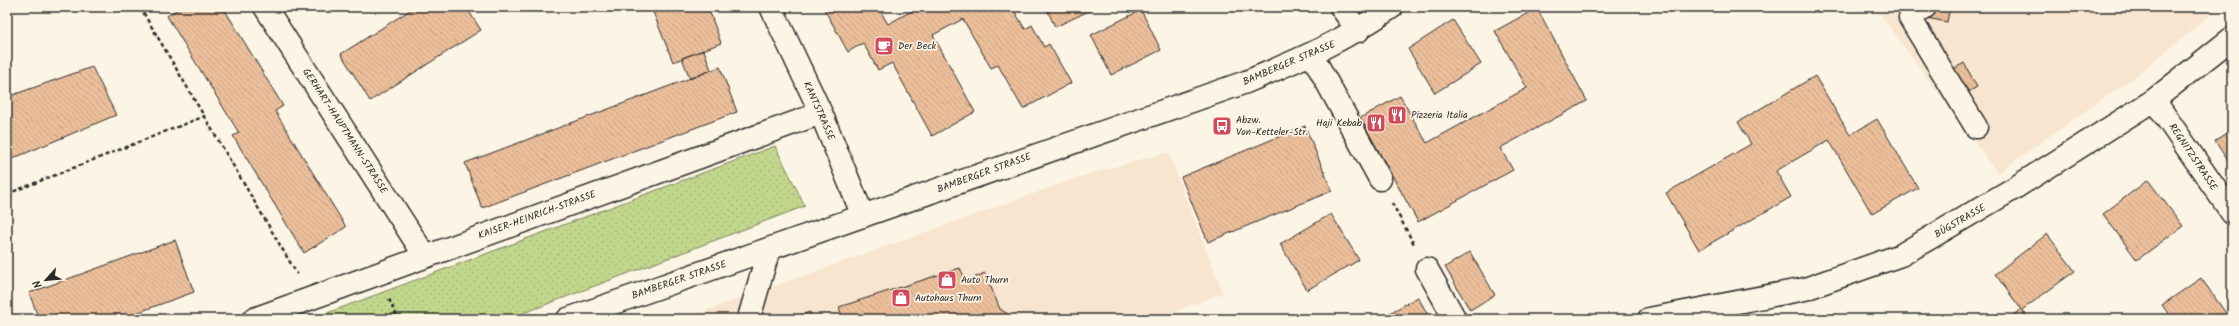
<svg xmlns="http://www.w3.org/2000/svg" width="2239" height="326" font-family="Kalam,sans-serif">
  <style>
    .built { fill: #f7e5cf }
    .grass { fill: url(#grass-dots); stroke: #76815c }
    .building { fill: url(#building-back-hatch); stroke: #2b2b2b }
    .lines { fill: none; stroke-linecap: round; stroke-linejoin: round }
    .minor-casing { stroke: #2b2b2b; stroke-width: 25 }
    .major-casing { stroke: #2b2b2b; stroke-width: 25 }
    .path { stroke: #2b2b2b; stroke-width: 2.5; stroke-dasharray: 4 3; stroke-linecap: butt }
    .minor { stroke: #fcf5e5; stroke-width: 22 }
    .major { stroke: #fcf5e5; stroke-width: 22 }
    .labels { text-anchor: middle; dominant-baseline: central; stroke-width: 3.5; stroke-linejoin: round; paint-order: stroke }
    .poi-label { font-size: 10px; fill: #2b2b2b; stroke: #fcf5e5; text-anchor: start }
    .street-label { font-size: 10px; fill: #2b2b2b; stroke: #fcf5e5 }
  </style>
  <defs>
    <pattern id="grass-dots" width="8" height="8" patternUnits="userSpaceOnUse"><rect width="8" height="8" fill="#c2d78c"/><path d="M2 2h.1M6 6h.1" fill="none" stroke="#a7b979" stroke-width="1.8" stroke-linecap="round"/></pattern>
    <pattern id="building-back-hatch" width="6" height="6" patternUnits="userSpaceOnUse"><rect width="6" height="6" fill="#ecbf9b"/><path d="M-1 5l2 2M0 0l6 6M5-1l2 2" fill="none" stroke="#cba486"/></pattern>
  </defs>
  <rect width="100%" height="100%" fill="#fcf5e5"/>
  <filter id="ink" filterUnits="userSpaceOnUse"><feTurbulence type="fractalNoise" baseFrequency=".025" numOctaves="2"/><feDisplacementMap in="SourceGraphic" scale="8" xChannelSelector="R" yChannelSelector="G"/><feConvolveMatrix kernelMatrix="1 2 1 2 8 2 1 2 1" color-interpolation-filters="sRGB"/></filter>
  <g filter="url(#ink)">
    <path class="built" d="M1875,7h346l-84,68 -140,98z
      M1168,152l55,141 -68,26h-473l407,-145z"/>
    <path class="grass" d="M775,146l30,60 -297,113h-197z"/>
    <path class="building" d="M181,7h42l60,99 -8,5 71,116 -42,26 -71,-117 6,-3 -72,-117z
      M415,7h51l15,23 -111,71 -29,-47z
      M651,7h57l13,36 -48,19z
      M823,7h55l10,17 31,-17h93l13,22 7,-4 12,22 5,-3 22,39 -48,26 -25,-44 -7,3 -28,-49 -30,16 42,77 -43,24 -40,-73 -14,7 -15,-27 -15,9z
      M1046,7h44l1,3 -36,17z
      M1914,7h36l-3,15 -35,-7z
      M1537,8l50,93 -87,47 13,22 -95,52 -58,-104 40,-22 27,47 100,-55 -32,-57z
      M1141,10l20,40 -50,25 -20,-40z
      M1453,20l28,44 -46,29 -27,-44z
      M704,50l7,20 -21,9 -8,-21z
      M1964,63l13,24 -12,7 -13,-24z
      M92,67l24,48 -109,46v-64z
      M720,67l17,45 -255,96 -17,-45z
      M1815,76l35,59 27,-16 41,69 -46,26 -43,-74 -53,31 15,26 -92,53 -33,-57 85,-49 -13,-22z
      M1305,126l27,65 -124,51 -27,-65z
      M2232,130v37l-17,-26z
      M2148,180l35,46 -46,34 -34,-46z
      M1331,214l28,46 -52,30 -27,-46z
      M2047,234l28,37 -53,39 7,9h-21l13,-10 -26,-35z
      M175,240l19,52 -74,27h-81l-10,-26z
      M1470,252l25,43 -25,15 -25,-43z
      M960,268l6,13 19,-8 15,36 14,9v1h-171l-4,-12z
      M2201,278l29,41h-58l-10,-14z
      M1418,297l12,22h-51z
      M810,312l2,7h-25z"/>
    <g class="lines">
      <g class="minor-casing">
        <path id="minor" d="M265,7l160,249
          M771,7l50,106 42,103
          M1341,7l17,24
          M1925,7l-15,11 66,109
          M1312,55l68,124
          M2154,100l78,113
          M1427,269l28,50
          M749,318l20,-69
          M254,319l567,-206
          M1649,319l156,-30 96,-34 112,-66 141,-89 78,-62"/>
      </g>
      <g class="major-casing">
        <path id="major" d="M568,319l678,-237c55,-23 96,-40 146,-75"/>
      </g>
      <path class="path" d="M140,7l157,267
        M7,194l198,-78
        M1392,203l23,43
        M389,299l9,20"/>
      <use href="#minor" class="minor"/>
      <use href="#major" class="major"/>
    </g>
  </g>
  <defs>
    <g id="cafe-square" transform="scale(1)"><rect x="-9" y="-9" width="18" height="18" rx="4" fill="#d1495b" stroke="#fcf5e5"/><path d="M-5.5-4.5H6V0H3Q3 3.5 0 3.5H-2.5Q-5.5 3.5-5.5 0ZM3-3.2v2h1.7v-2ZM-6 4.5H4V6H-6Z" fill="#fff"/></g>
    <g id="restaurant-square" transform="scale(1)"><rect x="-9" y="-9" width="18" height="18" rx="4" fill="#d1495b" stroke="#fcf5e5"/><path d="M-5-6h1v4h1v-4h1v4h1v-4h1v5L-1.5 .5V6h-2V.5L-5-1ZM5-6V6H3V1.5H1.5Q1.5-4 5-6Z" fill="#fff"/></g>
    <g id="bus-square" transform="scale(1)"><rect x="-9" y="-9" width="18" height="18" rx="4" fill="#d1495b" stroke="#fcf5e5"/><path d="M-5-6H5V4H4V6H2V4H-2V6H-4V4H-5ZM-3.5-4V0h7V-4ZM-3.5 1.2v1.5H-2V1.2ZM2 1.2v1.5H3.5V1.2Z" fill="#fff"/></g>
    <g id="shop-square" transform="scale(1)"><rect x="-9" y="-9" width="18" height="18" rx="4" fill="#d1495b" stroke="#fcf5e5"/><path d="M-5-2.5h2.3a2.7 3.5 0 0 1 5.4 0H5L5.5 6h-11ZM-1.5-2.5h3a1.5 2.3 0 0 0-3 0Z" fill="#fff"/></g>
  </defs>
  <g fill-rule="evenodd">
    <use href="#cafe-square" x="884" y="46"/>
    <use href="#restaurant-square" x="1397" y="115"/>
    <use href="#restaurant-square" x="1376" y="123"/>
    <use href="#bus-square" x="1222" y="126"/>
    <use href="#shop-square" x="947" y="280"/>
    <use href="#shop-square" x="901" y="298"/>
  </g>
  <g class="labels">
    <g class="poi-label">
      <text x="898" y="46">Der Beck</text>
      <text x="1411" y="115">Pizzeria Italia</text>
      <text x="1236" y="120">Abzw.<tspan x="1236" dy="12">Von-Ketteler-Str.</tspan></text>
      <text x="1362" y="123" text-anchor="end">Haji Kebab</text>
      <text x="961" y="280">Auto Thurn</text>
      <text x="915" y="298">Autohaus Thurn</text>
    </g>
    <g class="street-label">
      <text transform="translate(1289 63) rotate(-23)">BAMBERGER STRASSE</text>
      <text transform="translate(819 111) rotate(66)">KANTSTRASSE</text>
      <text transform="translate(345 131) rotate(57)">GERHART-HAUPTMANN-STRASSE</text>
      <text transform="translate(2193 157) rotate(56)">REGNITZSTRASSE</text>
      <text transform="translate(984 173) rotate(-20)">BAMBERGER STRASSE</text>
      <text transform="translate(537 215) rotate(-20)">KAISER-HEINRICH-STRASSE</text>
      <text transform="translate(1960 221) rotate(-30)">BÜGSTRASSE</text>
      <text transform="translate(679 280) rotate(-19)">BAMBERGER STRASSE</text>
    </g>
  </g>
  <rect width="2239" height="326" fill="none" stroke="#fcf5e5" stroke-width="24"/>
  <rect x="12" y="12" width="2215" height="302" fill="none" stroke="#2b2b2b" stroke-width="1.5" filter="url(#ink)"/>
  <g transform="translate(46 280) rotate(243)" stroke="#fcf5e5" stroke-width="3" paint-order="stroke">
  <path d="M0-3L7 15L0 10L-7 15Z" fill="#2b2b2b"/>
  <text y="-6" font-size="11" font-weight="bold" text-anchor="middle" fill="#2b2b2b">N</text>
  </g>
</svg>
